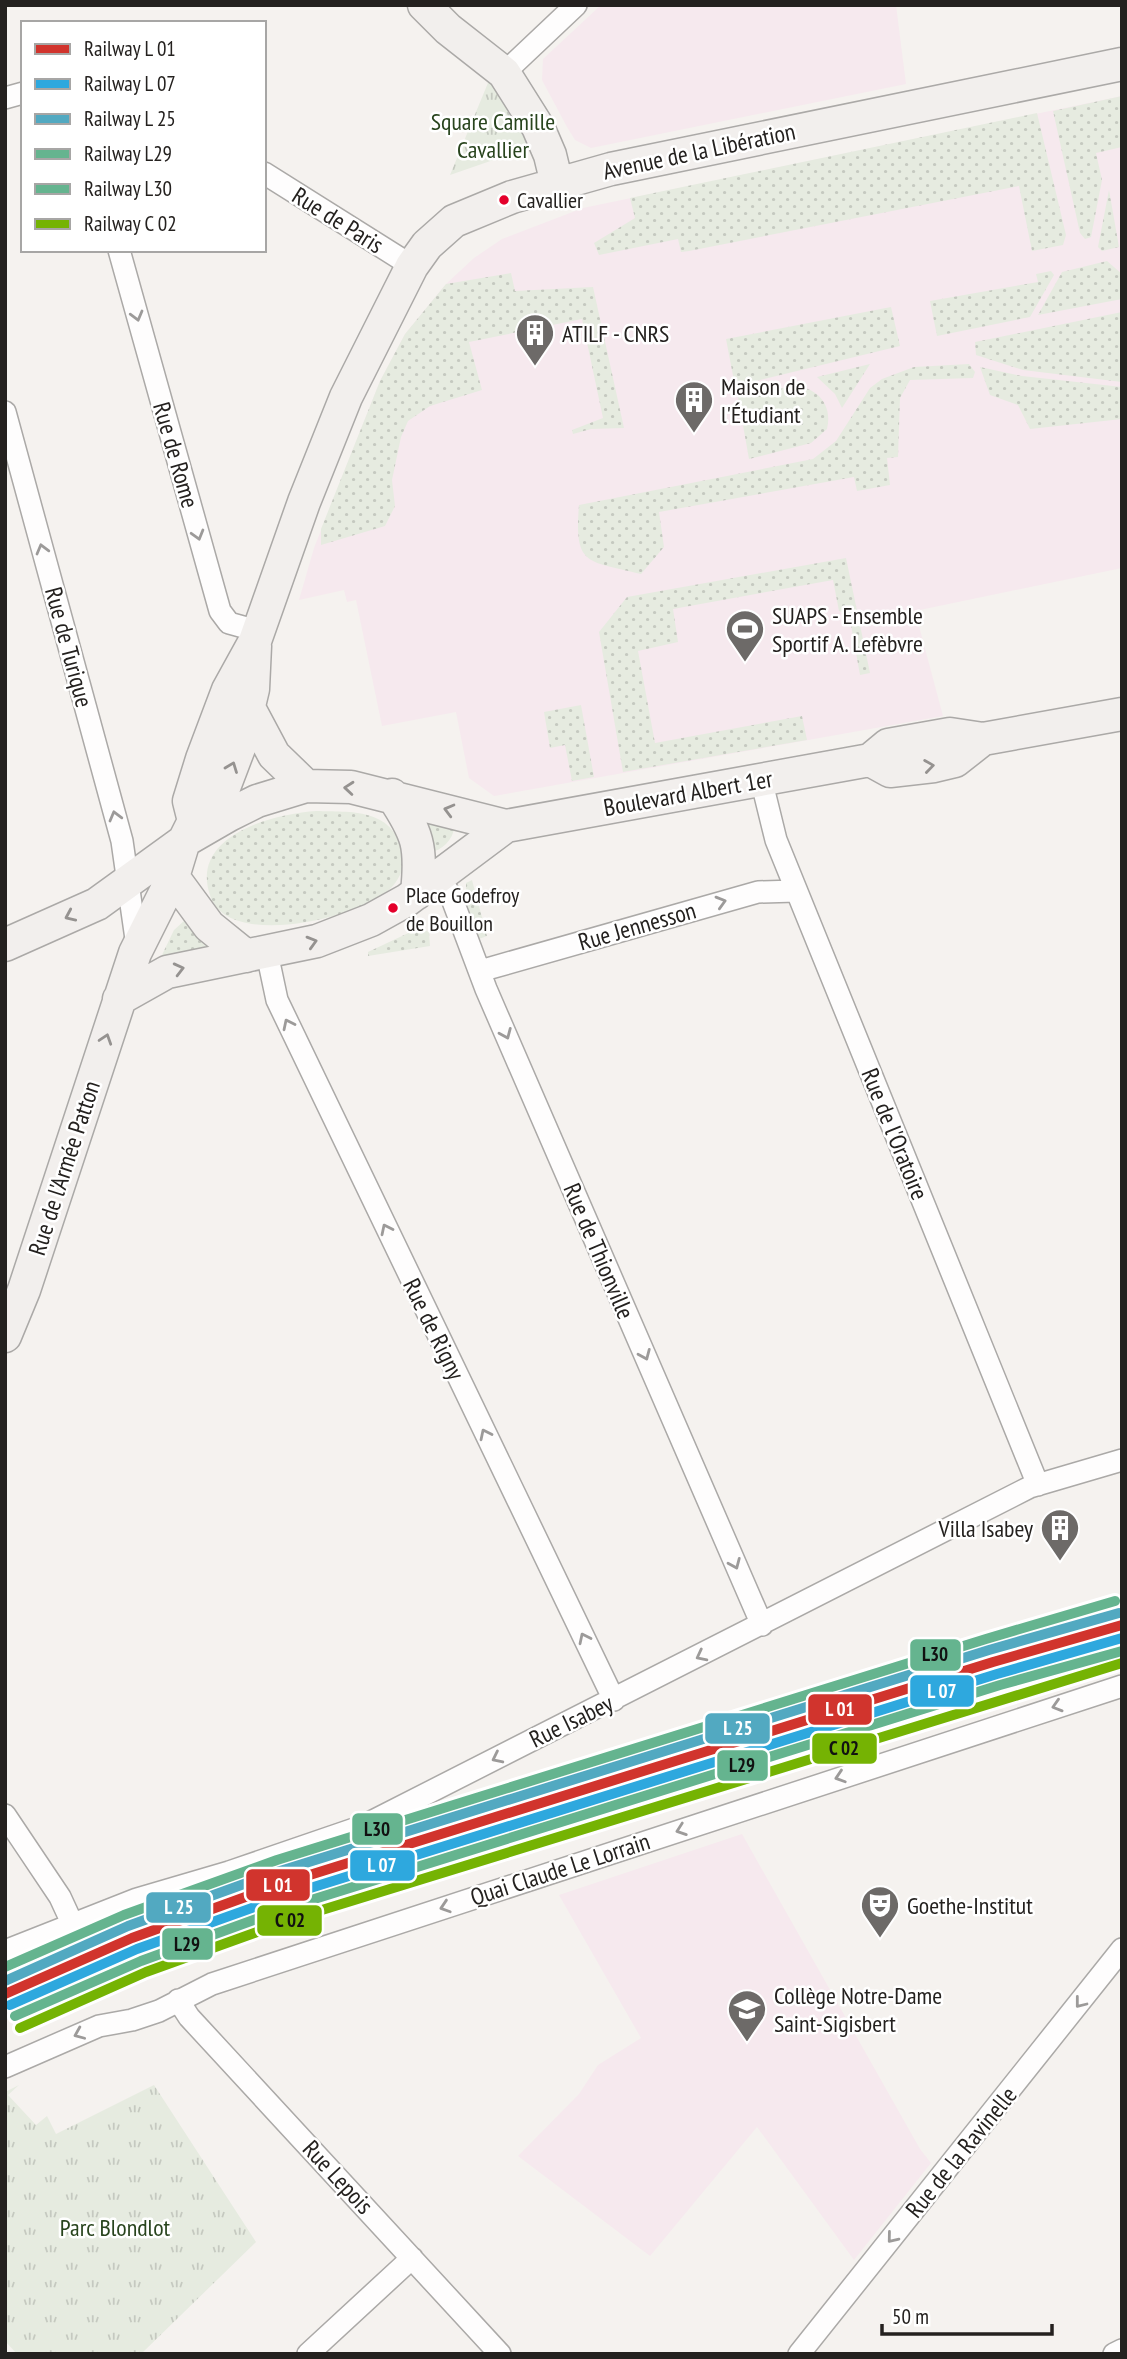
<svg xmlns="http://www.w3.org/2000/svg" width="1127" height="2359" font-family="'PT Sans Narrow',sans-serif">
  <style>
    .education { fill: #f6e9ee }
    .grass { fill: url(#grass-dots) }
    .park { fill: url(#park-tufts) }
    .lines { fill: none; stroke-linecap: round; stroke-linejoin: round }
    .street-casing { stroke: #aba9a7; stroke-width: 24 }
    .secondary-casing { stroke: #aba9a7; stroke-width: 35 }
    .street { stroke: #fefdfd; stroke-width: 21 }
    .secondary { stroke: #f2efed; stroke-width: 32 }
    .rail-1-casing { stroke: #fff; stroke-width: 16 }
    .rail-2-casing { stroke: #fff; stroke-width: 16 }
    .rail-3-casing { stroke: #fff; stroke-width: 16 }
    .rail-4-casing { stroke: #fff; stroke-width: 16 }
    .rail-5-casing { stroke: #fff; stroke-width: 16 }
    .rail-6-casing { stroke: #fff; stroke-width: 16 }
    .rail-1 { stroke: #d1342d; stroke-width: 10 }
    .rail-2 { stroke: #2ea8de; stroke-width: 10 }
    .rail-3 { stroke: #52a9c1; stroke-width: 10 }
    .rail-4 { stroke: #65b48f; stroke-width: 10 }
    .rail-5 { stroke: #65b48f; stroke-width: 10 }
    .rail-6 { stroke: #75b303; stroke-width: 10 }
    .oneway { stroke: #9c9a99 }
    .oneway2 { stroke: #959290 }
    .bus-dot { fill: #e4002b; stroke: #fff; stroke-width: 2.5 }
    .labels { text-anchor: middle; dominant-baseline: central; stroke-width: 5; stroke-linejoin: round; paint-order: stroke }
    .bus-label { font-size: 22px; fill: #24211f; stroke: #fff; text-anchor: start }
    .park-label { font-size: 24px; fill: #28441d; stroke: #fff }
    .street-label { font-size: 24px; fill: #24211f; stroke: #fff }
    .poi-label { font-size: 24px; fill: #24211f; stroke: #fff; text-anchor: start }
    .line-badge { stroke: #fff; stroke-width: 2.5 }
    .badge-label { font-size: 19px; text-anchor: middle; font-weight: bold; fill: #fff }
    .pale-badge-label { font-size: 19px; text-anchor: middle; font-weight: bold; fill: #111 }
  </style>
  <defs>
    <pattern id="grass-dots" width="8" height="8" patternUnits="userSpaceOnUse" patternTransform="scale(1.75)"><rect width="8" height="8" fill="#e6ebe0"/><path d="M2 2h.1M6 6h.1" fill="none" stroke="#c5c9c0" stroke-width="1.8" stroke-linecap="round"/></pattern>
    <pattern id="park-tufts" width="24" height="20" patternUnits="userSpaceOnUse" patternTransform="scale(1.75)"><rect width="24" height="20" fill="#e6ebe0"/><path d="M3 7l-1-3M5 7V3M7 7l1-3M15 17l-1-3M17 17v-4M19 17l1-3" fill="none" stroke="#c5c9c0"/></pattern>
  </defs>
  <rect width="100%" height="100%" fill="#f5f2ef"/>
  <path class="education" d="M601,5h295l10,79 -315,64 -16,-8 -8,-13 -25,-47 1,-21z
    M1122,96v472l-207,43 28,105 -449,80 -25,-18 -13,-66 -74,14 -26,-126 -9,2 -3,-12 -45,10 15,-52 66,-167 25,-47 41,-50 28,-26 28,-19 81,-31z
    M742,1834l178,315 11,14 -77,97 -97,-133 -107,129 -132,-100 61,-62 19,-29 43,-27 -82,-143z"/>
  <path class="grass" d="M1122,96v51l-26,6 6,27 -11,57 -6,2 -5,-6 -27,-122z
    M1037,113l29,122 -3,10 -31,6 -13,-65 -330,65 -8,1 -3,-13 -79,16 -5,-12 41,-25 -5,-20z
    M1109,190l10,57 -17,4 -4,-4z
    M1107,261l15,13v25l-84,16 24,-43z
    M1051,271l3,4 -24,42 -93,19 -7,-35 108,-19 -2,-8z
    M511,273l4,18 78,-4 31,141 -33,1 -18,5 -1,-4 31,-12 -21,-99 -113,23 13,48 -52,16 -22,15 -7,16 -9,43 3,26 -10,20 -64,19v-16l59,-148 25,-47 41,-50z
    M891,307l9,39 -165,40 -9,-47z
    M1122,312v70l-99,-12 -47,-15 -1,-13z
    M870,364l-28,44 -7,-14 -18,-17z
    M969,364l6,8 -2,6 -63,2 -10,18 -2,59 -11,1 3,27 -33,6 -3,-14 -195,35 5,35 -23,27c-54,-14 -67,-7 -62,-69l234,-46 23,-18 34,-53 12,-9 32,-12z
    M980,367l42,9 100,11v32l-92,10 -12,-24 -28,-10z
    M793,386c24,1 40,18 34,43l-16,14 -62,16 -11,-62z
    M846,558l24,115 -10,2 -11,-61 -10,-3 -6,-31 -160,29 5,33 -40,9 17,92 147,-27 5,24 -184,32 -24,-140 28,-35z
    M581,705l13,72 -22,4 -7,-36 -15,3 -6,-36z
    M316,811c35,1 76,-3 86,40 4,14 -2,28 -12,38 -30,29 -159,60 -179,9 -24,-62 61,-84 105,-87z
    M419,818l36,8c-3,15 -12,24 -27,27z
    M472,880l15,56 -8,3 -18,-41 5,-3v-12z
    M185,920l23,27 -47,10 13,-27z
    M419,928l10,4 1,14 -62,10v-4z"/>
  <path class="park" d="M490,78l24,44 7,-3 13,27 -84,29z
    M19,2085l-11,10 28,30 11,-9 9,18 98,-49 102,157 -115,112h-124l-12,-13v-249z"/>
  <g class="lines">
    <g class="street-casing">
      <path id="street" d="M504,73l72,-68
        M5,98l18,-5
        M264,173l148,93
        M119,250l101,361 9,12 18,5 8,13
        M5,412l117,429 15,105
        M761,779l15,61 262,645
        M438,876l13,20 35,93 276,636
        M267,953l10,47 337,700
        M480,971l278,-79 38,-1
        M5,1815l55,82 12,26
        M5,1951l132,-52 92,-27 134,-46 667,-339 92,-27
        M178,2000l11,17 311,337
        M5,2067l94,-41 33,-6 27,-9 53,-27 910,-298
        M308,2354l104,-96
        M799,2354l323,-405
        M1114,2354l8,-4"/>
    </g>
    <g class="secondary-casing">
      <path id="secondary" d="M424,5l24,24 56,44 34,54 12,28 7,29
        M249,708l25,47 32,31
        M870,760l20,11 44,-5 21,-5 28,-22
        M392,795c26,39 30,51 25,98
        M194,821l-5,-20 13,-42 26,-69 27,-49 49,-139 42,-105 66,-131 15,-21 27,-24 58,-24 99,-28 511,-105
        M173,877l36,49 37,30
        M5,945l92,-41 87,-63 45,-26 28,-14 49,-15 45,1 155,39
        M119,999l48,-27 150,-31 54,-21 36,-20 99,-74 364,-66 18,-15 62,-11 33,5 139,-25
        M5,1336l19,-46 111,-337 38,-76 11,-36 10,-20 26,-23 19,-50 14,-59 2,-43"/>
    </g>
    <use href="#street" class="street"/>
    <use href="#secondary" class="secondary"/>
    <g class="rail-1-casing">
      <path id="rail-1" d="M5,1994l127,-56 152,-55 709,-221 129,-37"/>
    </g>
    <g class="rail-2-casing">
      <path id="rail-2" d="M10,2005l127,-56 151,-54 709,-221 125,-36"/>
    </g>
    <g class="rail-3-casing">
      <path id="rail-3" d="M5,1981l123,-55 152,-55 709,-221 130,-37"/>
    </g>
    <g class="rail-4-casing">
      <path id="rail-4" d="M15,2016l126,-55 151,-55 708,-221 122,-34"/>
    </g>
    <g class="rail-5-casing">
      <path id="rail-5" d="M5,1967l119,-52 153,-55 709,-221 129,-38"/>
    </g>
    <g class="rail-6-casing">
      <path id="rail-6" d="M20,2028l126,-56 150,-54 826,-255"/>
    </g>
    <use href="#rail-1" class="rail-1"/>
    <use href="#rail-2" class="rail-2"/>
    <use href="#rail-3" class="rail-3"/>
    <use href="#rail-4" class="rail-4"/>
    <use href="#rail-5" class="rail-5"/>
    <use href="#rail-6" class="rail-6"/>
  </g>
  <defs><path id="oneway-chevron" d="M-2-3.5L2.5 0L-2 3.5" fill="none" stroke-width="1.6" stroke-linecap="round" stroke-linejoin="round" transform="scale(1.75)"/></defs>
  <g class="oneway">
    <use href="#oneway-chevron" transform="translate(137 316) rotate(75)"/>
    <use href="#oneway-chevron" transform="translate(198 535) rotate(74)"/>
    <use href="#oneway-chevron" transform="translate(42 549) rotate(-105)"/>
    <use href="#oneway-chevron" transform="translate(115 816) rotate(-105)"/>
    <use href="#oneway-chevron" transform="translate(721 902) rotate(-16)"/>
    <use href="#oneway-chevron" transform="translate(288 1024) rotate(-116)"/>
    <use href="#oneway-chevron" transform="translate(506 1034) rotate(67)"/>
    <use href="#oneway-chevron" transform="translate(386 1229) rotate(-116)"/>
    <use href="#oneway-chevron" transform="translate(645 1355) rotate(67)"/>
    <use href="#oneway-chevron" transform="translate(485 1434) rotate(-116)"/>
    <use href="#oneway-chevron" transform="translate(735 1564) rotate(67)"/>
    <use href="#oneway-chevron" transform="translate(584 1638) rotate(-116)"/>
    <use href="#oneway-chevron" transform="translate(701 1656) rotate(153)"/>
    <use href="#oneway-chevron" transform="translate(1057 1706) rotate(163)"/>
    <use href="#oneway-chevron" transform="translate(497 1758) rotate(154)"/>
    <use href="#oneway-chevron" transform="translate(840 1777) rotate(162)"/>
    <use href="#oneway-chevron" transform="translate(681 1830) rotate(161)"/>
    <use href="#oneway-chevron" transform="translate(445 1907) rotate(162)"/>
    <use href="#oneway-chevron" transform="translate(1080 2003) rotate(128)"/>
    <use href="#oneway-chevron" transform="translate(79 2034) rotate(157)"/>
    <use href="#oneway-chevron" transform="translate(892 2238) rotate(129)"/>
  </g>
  <g class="oneway2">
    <use href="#oneway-chevron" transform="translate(929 766) rotate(-8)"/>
    <use href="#oneway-chevron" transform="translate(232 767) rotate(-69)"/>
    <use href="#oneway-chevron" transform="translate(349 788) rotate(-175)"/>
    <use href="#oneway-chevron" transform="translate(449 810) rotate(-165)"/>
    <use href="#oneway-chevron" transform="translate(70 916) rotate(156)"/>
    <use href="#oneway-chevron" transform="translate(312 942) rotate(-16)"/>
    <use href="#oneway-chevron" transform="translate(179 969) rotate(-14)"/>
    <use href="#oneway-chevron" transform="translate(106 1039) rotate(-72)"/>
  </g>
  <defs>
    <g id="building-pin" transform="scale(2.0125)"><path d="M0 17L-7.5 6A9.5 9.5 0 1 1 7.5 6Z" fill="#6d6a68" stroke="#fff"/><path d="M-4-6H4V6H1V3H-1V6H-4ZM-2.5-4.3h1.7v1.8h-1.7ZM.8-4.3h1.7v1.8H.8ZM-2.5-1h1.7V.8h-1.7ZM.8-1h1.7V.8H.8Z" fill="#fff"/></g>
    <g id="stadium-pin" transform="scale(2.0125)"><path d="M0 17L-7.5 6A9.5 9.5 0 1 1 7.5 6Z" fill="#6d6a68" stroke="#fff"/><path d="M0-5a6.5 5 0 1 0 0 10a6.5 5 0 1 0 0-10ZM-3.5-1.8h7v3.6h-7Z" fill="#fff"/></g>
    <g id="theatre-pin" transform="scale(2.0125)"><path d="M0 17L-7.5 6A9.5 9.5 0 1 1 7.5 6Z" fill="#6d6a68" stroke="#fff"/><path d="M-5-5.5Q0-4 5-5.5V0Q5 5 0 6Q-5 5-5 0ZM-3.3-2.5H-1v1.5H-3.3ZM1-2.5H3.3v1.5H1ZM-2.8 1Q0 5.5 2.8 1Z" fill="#fff"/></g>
    <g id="school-pin" transform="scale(2.0125)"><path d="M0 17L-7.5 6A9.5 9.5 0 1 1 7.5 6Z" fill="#6d6a68" stroke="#fff"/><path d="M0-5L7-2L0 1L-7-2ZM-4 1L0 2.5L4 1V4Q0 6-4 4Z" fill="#fff"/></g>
  </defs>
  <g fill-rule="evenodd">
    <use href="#building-pin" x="535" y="333"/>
    <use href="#building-pin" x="694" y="400"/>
    <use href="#stadium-pin" x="745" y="629"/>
    <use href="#building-pin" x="1060" y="1528"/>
    <use href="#theatre-pin" x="880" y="1905"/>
    <use href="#school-pin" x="747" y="2009"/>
  </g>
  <g class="bus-dot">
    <circle cx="504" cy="200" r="6"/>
    <circle cx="393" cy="908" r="6"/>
  </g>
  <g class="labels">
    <g class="bus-label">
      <text x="517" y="200">Cavallier</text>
      <text x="406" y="895">Place Godefroy<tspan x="406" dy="28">de Bouillon</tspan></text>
    </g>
    <g class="park-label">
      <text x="493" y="121">Square Camille<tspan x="493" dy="28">Cavallier</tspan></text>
      <text x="115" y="2227">Parc Blondlot</text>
    </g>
    <g class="street-label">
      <text transform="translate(699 151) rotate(-12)">Avenue de la Libération</text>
      <text transform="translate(338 220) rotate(32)">Rue de Paris</text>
      <text transform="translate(176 455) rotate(74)">Rue de Rome</text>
      <text transform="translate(69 647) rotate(75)">Rue de Turique</text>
      <text transform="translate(688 793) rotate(-10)">Boulevard Albert 1er</text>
      <text transform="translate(637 926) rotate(-16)">Rue Jennesson</text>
      <text transform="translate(895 1134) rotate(68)">Rue de l'Oratoire</text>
      <text transform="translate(64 1168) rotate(-72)">Rue de l'Armée Patton</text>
      <text transform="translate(599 1251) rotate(67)">Rue de Thionville</text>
      <text transform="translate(434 1329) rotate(64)">Rue de Rigny</text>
      <text transform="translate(571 1721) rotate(-26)">Rue Isabey</text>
      <text transform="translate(560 1869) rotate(-18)">Quai Claude Le Lorrain</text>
      <text transform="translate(961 2152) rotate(-51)">Rue de la Ravinelle</text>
      <text transform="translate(338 2177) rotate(47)">Rue Lepois</text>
    </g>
    <g class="poi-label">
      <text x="562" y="333">ATILF - CNRS</text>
      <text x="721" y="386">Maison de<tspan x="721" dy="28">l'Étudiant</tspan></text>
      <text x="772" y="615">SUAPS - Ensemble<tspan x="772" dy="28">Sportif A. Lefèbvre</tspan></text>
      <text x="1033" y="1528" text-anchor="end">Villa Isabey</text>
      <text x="907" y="1905">Goethe-Institut</text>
      <text x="774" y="1995">Collège Notre-Dame<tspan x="774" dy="28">Saint-Sigisbert</tspan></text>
    </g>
  </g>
  <g class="line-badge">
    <rect x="909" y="1638" width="53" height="34" rx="7" fill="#65b48f"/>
    <rect x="909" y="1674" width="66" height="34" rx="7" fill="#2ea8de"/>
    <rect x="807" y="1693" width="66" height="33" rx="7" fill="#d1342d"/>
    <rect x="704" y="1712" width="67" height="33" rx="7" fill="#52a9c1"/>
    <rect x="811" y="1732" width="67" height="33" rx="7" fill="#75b303"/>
    <rect x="716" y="1749" width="53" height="33" rx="7" fill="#65b48f"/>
    <rect x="351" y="1812" width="53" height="34" rx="7" fill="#65b48f"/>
    <rect x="349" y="1849" width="67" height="33" rx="7" fill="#2ea8de"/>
    <rect x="245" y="1868" width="66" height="34" rx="7" fill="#d1342d"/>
    <rect x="145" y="1891" width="67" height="33" rx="7" fill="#52a9c1"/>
    <rect x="256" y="1904" width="67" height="33" rx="7" fill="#75b303"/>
    <rect x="161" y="1927" width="53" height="34" rx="7" fill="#65b48f"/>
  </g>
  <g class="badge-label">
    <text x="942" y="1698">L 07</text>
    <text x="840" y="1716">L 01</text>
    <text x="738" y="1735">L 25</text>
    <text x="382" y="1872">L 07</text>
    <text x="278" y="1892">L 01</text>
    <text x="179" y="1914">L 25</text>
  </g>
  <g class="pale-badge-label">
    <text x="935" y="1661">L30</text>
    <text x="844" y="1755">C 02</text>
    <text x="742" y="1772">L29</text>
    <text x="377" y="1836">L30</text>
    <text x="290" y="1927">C 02</text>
    <text x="187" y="1951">L29</text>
  </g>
  <rect width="1127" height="2359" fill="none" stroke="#24211f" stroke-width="14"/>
  <rect x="21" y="21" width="245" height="231" fill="#ffffff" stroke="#a7a6a5" stroke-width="2"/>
  <rect x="35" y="44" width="35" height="10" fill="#d1342d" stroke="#a7a6a5" stroke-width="2"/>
  <text x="84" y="56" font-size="21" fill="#24211f">Railway L 01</text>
  <rect x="35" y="79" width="35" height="10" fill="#2ea8de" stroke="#a7a6a5" stroke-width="2"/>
  <text x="84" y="91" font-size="21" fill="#24211f">Railway L 07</text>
  <rect x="35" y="114" width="35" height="10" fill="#52a9c1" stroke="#a7a6a5" stroke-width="2"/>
  <text x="84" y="126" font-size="21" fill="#24211f">Railway L 25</text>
  <rect x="35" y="149" width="35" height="10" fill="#65b48f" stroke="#a7a6a5" stroke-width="2"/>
  <text x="84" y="161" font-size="21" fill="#24211f">Railway L29</text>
  <rect x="35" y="184" width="35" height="10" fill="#65b48f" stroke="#a7a6a5" stroke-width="2"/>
  <text x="84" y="196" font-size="21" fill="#24211f">Railway L30</text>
  <rect x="35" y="219" width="35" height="10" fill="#75b303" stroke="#a7a6a5" stroke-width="2"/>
  <text x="84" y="231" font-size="21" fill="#24211f">Railway C 02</text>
  <path d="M882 2324v10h170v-10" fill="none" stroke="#24211f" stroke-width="3.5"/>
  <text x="892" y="2324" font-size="21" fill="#24211f" stroke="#ffffff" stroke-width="5" paint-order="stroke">50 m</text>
</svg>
